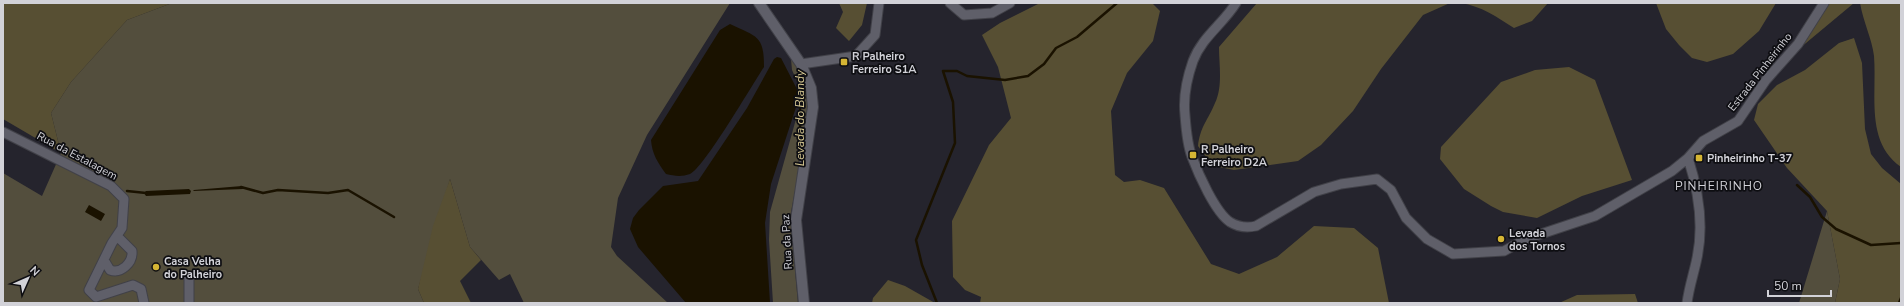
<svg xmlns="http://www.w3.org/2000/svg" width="1904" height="306" font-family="'Nunito Sans',sans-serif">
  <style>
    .green { fill: #534e3d }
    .forest { fill: #574f33 }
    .water { fill: #1a1200 }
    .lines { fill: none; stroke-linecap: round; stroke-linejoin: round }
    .stream { stroke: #1a1200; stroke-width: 2.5 }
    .street-casing { stroke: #414148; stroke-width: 11 }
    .secondary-casing { stroke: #414148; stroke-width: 12 }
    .street { stroke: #5f5f69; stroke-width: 9 }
    .secondary { stroke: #5f5f69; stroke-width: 10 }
    .poi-dot { fill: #d5b534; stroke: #0e0e12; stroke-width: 1.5 }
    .labels { text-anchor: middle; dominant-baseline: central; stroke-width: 3.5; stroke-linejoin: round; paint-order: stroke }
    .poi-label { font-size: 11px; font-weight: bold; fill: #d2d2d8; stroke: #0e0e12; text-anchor: start }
    .street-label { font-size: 11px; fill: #d2d2d8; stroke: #0e0e12 }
    .water-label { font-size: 12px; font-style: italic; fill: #d9ca93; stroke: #0e0e12 }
    .neighbourhood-label { font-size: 12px; letter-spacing: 1px; fill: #d2d2d8; stroke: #0e0e12 }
  </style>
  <rect width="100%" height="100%" fill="#25242d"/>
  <path class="green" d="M172,3h558l-83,132 -29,63 -7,49 6,9 51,47h-144l-14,-29 -11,6 -29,-33 -20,-68 -32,110 6,14h-421v-130l39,23 19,-43 -10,-40 20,-31 56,-62z
    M791,59l9,13 11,36 -21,109 8,86h-25l-4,-63 1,-28 33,-118 -11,-24z
    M1827,211l13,68 -5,24h-36z"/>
  <path class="forest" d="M3,3h169l-45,17 -56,62 -20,31 10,40 -58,-34z
    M839,3h28l-5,22 -13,16 -13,-13 7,-16z
    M1040,3h112l8,8 -7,30 -26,32 -16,38 4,64 9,7 16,-2 24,8 47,76 28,10 38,-17 37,-31 40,2 24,20 11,55h-409l1,-6 -16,-7 -12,-13 -1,-56 37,-76 22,-27 -13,-51 -16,-32 18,-12z
    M1257,3h193l-27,12 -42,54 -28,42 -32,34 -23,16 -64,9 -15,-3 -10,-6 -11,-15c2,-19 10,-26 17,-43 8,-17 4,-38 4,-56z
    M1461,3h87l-16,18 -18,7c-17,-11 -33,-22 -53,-25z
    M1656,3h120l-17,28 -26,23 -26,8 -15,-4 -13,-13 -13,-16z
    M1825,3h29l-60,50z
    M1860,3h41v164c-36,-25 -24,-72 -27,-111 -2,-17 -11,-35 -14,-53z
    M1854,38l8,25 3,66 6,25 11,14 19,16v119h-66l5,-24 -13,-68 -40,-43 -33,-48 4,-16 19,-19 28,-15 34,-27z
    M1569,67l26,13 37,100 -50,16 -45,22 -34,-6 -12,-6 -27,-17 -24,-30 1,-12 60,-65 34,-12z
    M450,179l20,68 11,13 -21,21 11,22h-47l-6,-14 15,-63z
    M888,280l17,6 30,17h-63l1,-5z
    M1635,294l3,9h-79l18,-8z"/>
  <path class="water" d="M730,24c27,13 34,11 34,43 -12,18 -60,101 -74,107 -8,3 -16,2 -24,0 -8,-11 -14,-20 -15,-34l69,-110z
    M777,57l4,1 19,37 -29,89 -6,39 5,80h-84l-48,-56 -8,-18 3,-11 6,-8 24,-24 35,-5 49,-73 27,-49z
    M242,186l1,3 -50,2 1,-1z
    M189,189l2,2 -1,3 -44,2 -2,-3 2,-2z
    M89,205l16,9 -4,7 -16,-9z"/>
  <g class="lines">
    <path class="stream" d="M800,164v-91
      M1797,185l13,12 12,20 14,12 35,16 30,-2
      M241,187l22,6 15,-3 50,3 20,-3 46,27
      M127,191l19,2
      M937,303l-15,-38 -6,-25 39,-97 -2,-41 -10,-31h14l10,5 38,4 23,-4 16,-12 12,-16 21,-11 40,-34
      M1899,303l2,-5"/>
    <g class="street-casing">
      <path id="street" d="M950,3l14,12 28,-2 18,-10
        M1236,3c-13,21 -34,34 -43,58 -6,17 -10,36 -8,54 1,13 2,29 7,42 6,16 23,55 38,65 8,5 17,6 26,4l58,-34 27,-8 36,-5 14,11 15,28 21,21 26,15 51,-3 22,-12 69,-23 77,-45 16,-13 15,-17 35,-20 28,-41 32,-36 26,-41
        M801,64l55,-8 19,-21 4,-32
        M3,132l108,54 13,13 -2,29 -10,15 -23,47 7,7 37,-12 8,4 3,14
        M104,260l6,10c11,4 23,-7 22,-19l-15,-15
        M189,303v-27
        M1687,303c2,-16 7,-30 10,-45 7,-33 1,-69 -9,-100"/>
    </g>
    <g class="secondary-casing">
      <path id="secondary" d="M759,3l42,61 10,24 2,19 -17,113 8,83"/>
    </g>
    <use href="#street" class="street"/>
    <use href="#secondary" class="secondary"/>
  </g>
  <g class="poi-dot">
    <rect x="840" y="58" width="8" height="8" rx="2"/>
    <rect x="1189" y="151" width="8" height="8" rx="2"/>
    <rect x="1695" y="154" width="8" height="8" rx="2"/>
    <circle cx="1501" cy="239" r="4"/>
    <circle cx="156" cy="267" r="4"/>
  </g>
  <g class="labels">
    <g class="poi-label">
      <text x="852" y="56">R Palheiro<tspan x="852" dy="13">Ferreiro S1A</tspan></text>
      <text x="1201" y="149">R Palheiro<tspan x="1201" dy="13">Ferreiro D2A</tspan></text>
      <text x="1707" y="158">Pinheirinho T-37</text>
      <text x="1509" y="233">Levada<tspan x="1509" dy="13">dos Tornos</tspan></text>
      <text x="164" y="261">Casa Velha<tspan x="164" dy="13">do Palheiro</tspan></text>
    </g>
    <g class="street-label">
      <text transform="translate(1760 72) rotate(-52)">Estrada Pinheirinho</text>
      <text transform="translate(77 156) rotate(28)">Rua da Estalagem</text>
      <text transform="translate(787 242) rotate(-93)">Rua da Paz</text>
    </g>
    <g class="water-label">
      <text transform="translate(800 118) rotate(-90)">Levada do Blandy</text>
    </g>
    <g class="neighbourhood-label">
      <text x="1719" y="186">PINHEIRINHO</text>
    </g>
  </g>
  <rect width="1904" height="306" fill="none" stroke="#d2d2d8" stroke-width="8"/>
  <g transform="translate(28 278) rotate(45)" stroke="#0e0e12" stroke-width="3" paint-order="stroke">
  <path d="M0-3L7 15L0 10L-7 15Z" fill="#d2d2d8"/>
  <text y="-6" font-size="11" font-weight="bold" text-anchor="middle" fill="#d2d2d8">N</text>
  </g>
  <path d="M1768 290v6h63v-6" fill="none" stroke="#d2d2d8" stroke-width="2"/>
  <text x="1774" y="290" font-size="12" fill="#d2d2d8" stroke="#0e0e12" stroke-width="3" paint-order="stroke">50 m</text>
</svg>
